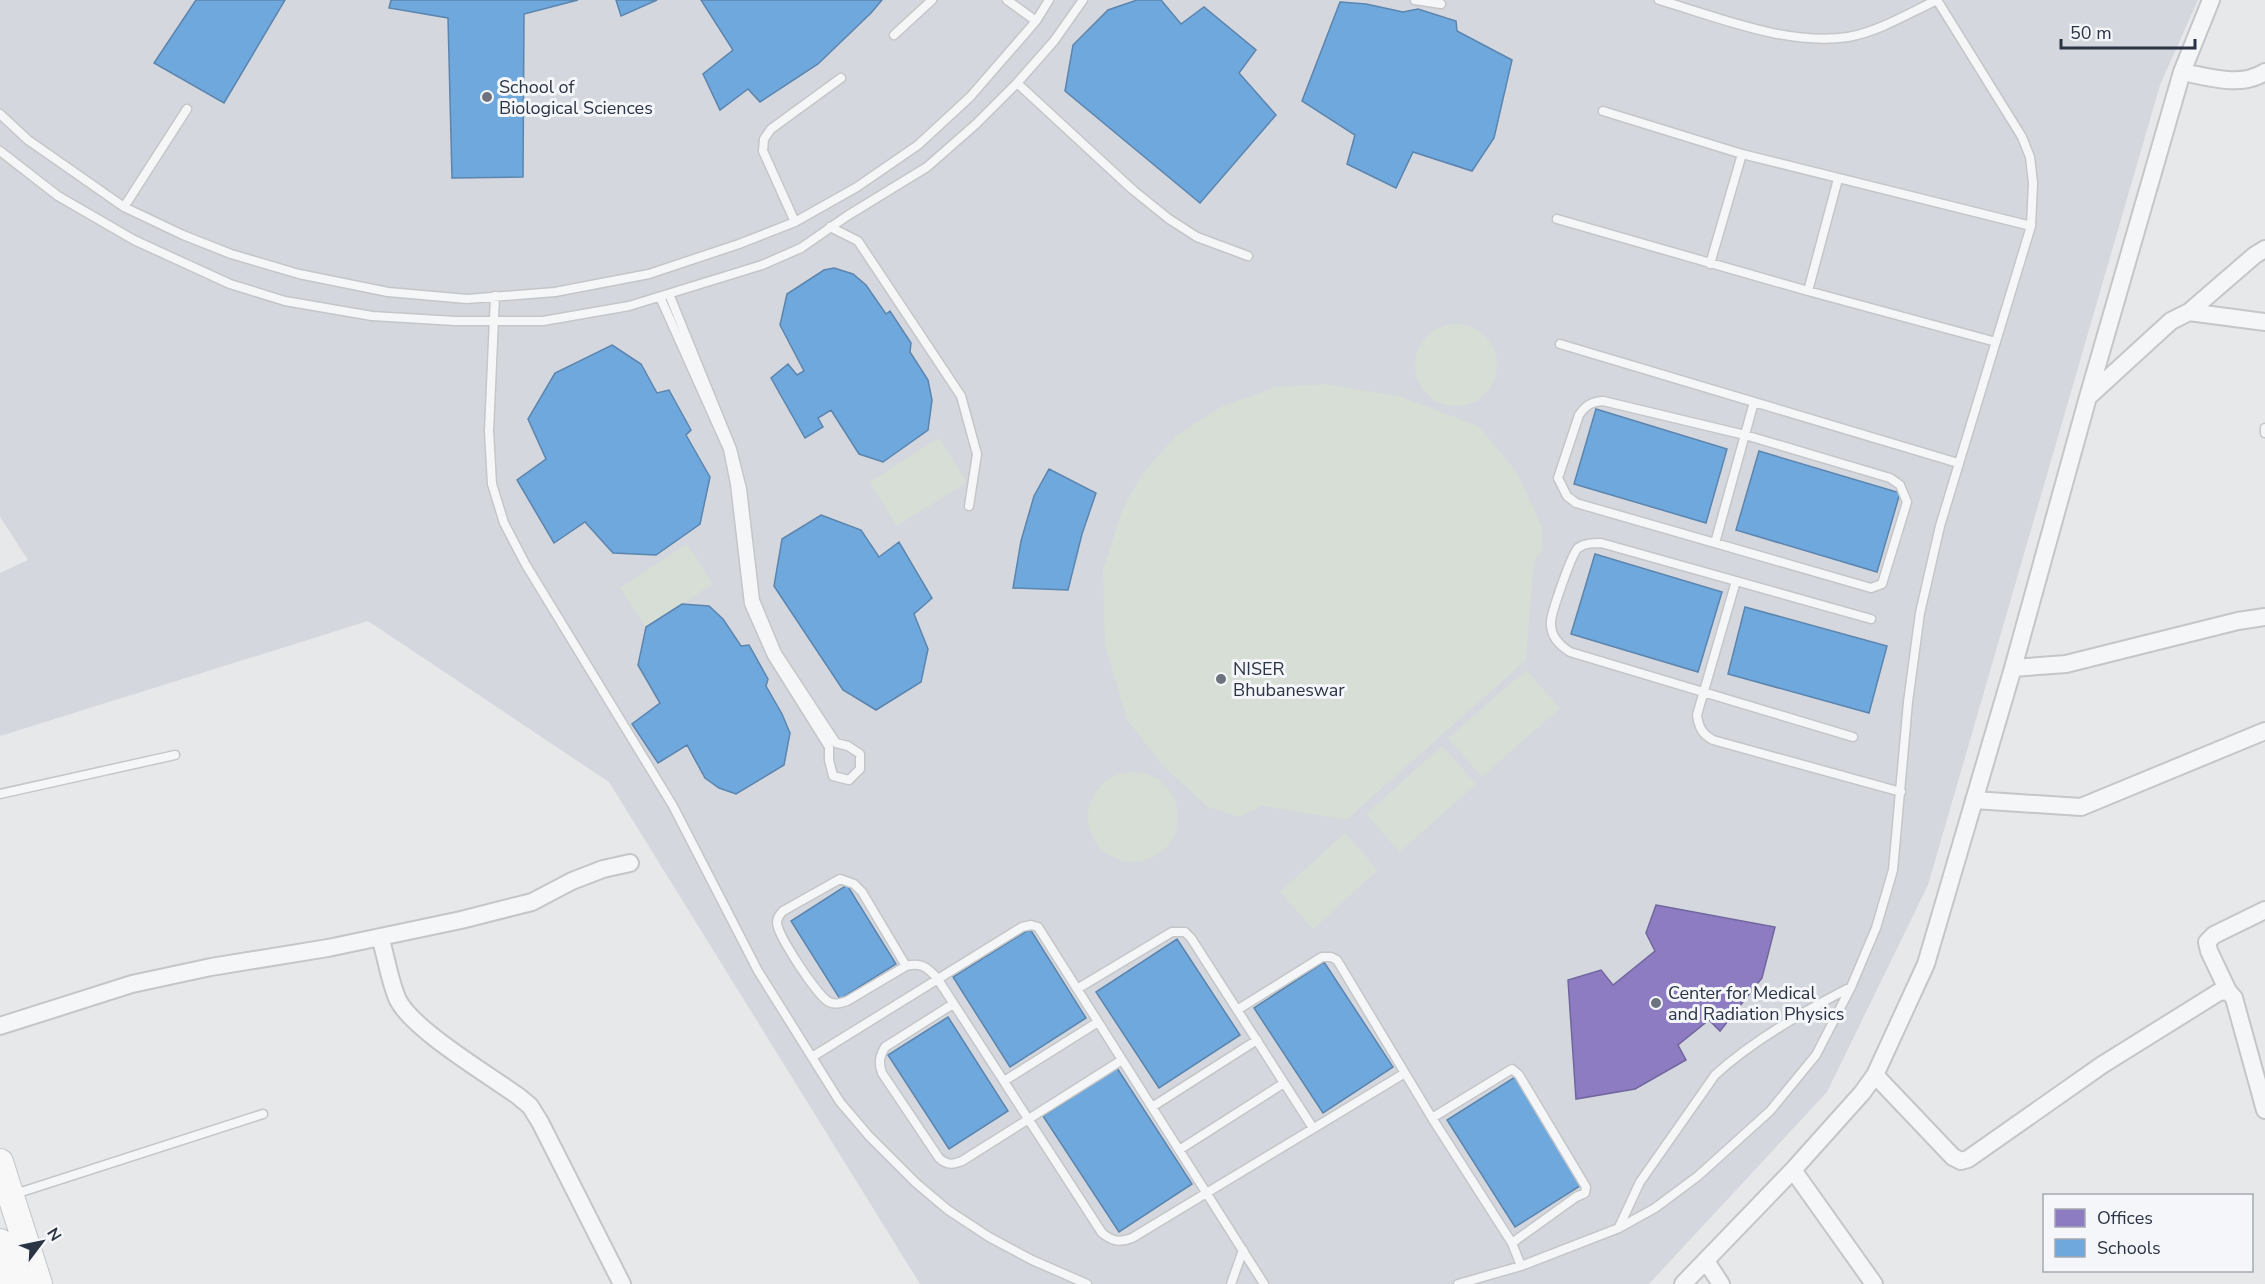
<svg xmlns="http://www.w3.org/2000/svg" width="2265" height="1284" font-family="'Nunito Sans',sans-serif">
  <style>
    .built { fill: #d4d7dd }
    .green { fill: #d6ded6 }
    .offices { fill: #8e7cc3; stroke: #70669d; stroke-width: 1.5 }
    .schools { fill: #6fa8dc; stroke: #5b85af; stroke-width: 1.5 }
    .lines { fill: none; stroke-linecap: round; stroke-linejoin: round }
    .service-casing { stroke: #c4c6c8; stroke-width: 11 }
    .minor-casing { stroke: #c4c6c8; stroke-width: 20 }
    .primary-casing { stroke: #c2c5c8; stroke-width: 28 }
    .service { stroke: #f5f6f7; stroke-width: 8 }
    .minor { stroke: #f5f6f7; stroke-width: 16 }
    .primary { stroke: #f8f8f8; stroke-width: 26 }
    .poi-dot { fill: #6c737f; stroke: #f4f6f9; stroke-width: 2 }
    .labels { text-anchor: middle; dominant-baseline: central; stroke-width: 6; stroke-linejoin: round; paint-order: stroke }
    .poi-label { font-size: 18px; fill: #2b3445; stroke: #f4f6f9; text-anchor: start }
  </style>
  <rect width="100%" height="100%" fill="#e6e8ea"/>
  <path class="built" d="M0,0h2198l-38,85 -232,800 -101,207 -178,192h-729l-311,-502 -241,-161 -368,115v-163l28,-13 -28,-43z"/>
  <path class="green" d="M1415 365a41 41 0 1 1 82 0a41 41 0 1 1-82 0Z
    M1326,384l73,12 79,30 38,45 26,56v24l-8,9 -8,100 -180,160 -84,-14 -22,11 -32,-10 -45,-41 -36,-46 -22,-75 -2,-75 19,-59 19,-36 35,-39 45,-29 54,-20z
    M939,438l28,44 -70,44 -28,-44z
    M687,544l26,40 -67,43 -26,-39z
    M1526,670l34,38 -78,69 -34,-39z
    M1442,746l34,38 -76,68 -34,-38z
    M1088 817a45 45 0 1 1 90 0a45 45 0 1 1-90 0Z
    M1345,833l33,37 -65,59 -33,-37z"/>
  <path class="offices" d="M1656,905l119,22 -13,51 -42,53 -11,-11 -31,25 8,15 -51,29 -59,10 -8,-119 33,-10 12,15 42,-34 -9,-18z"/>
  <path class="schools" d="M196,0h89l-61,103 -70,-40z
    M391,0h187l-54,14 -1,163 -71,1 -4,-160 -59,-10z
    M616,0h41l-36,16z
    M701,0h181l-11,13 -53,51 -58,38 -12,-13 -28,21 -17,-36 30,-24z
    M1137,0h24l20,24 23,-17 52,43 -17,23 37,42 -76,88 -135,-112 8,-46 35,-35z
    M1340,2l26,2 37,8 15,-3 38,12 1,10 55,29 -18,78 -22,33 -59,-19 -17,36 -49,-24 8,-29 -53,-34z
    M834,268l19,6 13,11 20,29 4,-3 21,32 -1,9 18,28 4,20 -4,30 -45,32 -24,-8 -28,-44 -13,8 5,9 -18,11 -34,-60 17,-14 9,11 7,-4 -24,-46 7,-31 37,-24z
    M612,345l29,19 16,29 12,-3 22,40 -5,5 24,42 -10,47 -44,31 -43,-2 -28,-31 -31,21 -37,-63 29,-21 -18,-40 27,-46z
    M1596,409l131,40 -21,74 -132,-39z
    M1759,451l141,42 -23,79 -141,-42z
    M1049,469l47,24 -14,41 -14,56 -55,-2 8,-47 13,-45z
    M821,515l40,15 18,27 20,-15 33,56 -18,16 14,35 -7,33 -45,28 -33,-20 -69,-104 8,-47z
    M1595,554l127,38 -24,80 -127,-38z
    M682,604l27,2 14,13 18,27 8,-1 19,34 -2,7 16,28 8,19 -6,32 -48,29 -17,-6 -14,-10 -18,-33 -29,18 -26,-39 28,-21 -22,-38 8,-38z
    M1745,607l142,39 -18,67 -141,-39z
    M847,885l49,79 -56,35 -49,-78z
    M1030,929l56,89 -76,49 -57,-90z
    M1177,939l63,96 -81,53 -63,-96z
    M1324,962l69,105 -70,46 -69,-105z
    M948,1017l60,94 -59,38 -61,-94z
    M1117,1068l75,116 -73,48 -76,-116z
    M1515,1077l68,107 -68,43 -68,-107z"/>
  <g class="lines">
    <g class="service-casing">
      <path id="service" d="M1007,0l29,21
        M1415,0l26,4
        M1659,0c59,17 127,46 189,37 30,-5 61,-24 89,-37
        M894,35l38,-35
        M1017,83l116,107 36,29 28,18 51,19
        M1603,111l139,43 289,72
        M0,114l28,26 96,67 59,28 48,19 68,20 89,18 79,7 88,-7 94,-18 90,-30 56,-22 62,-35 61,-42 52,-48 66,-76 13,-21
        M0,151l58,45 76,44 96,44 55,17 87,15 83,5h88l86,-15 133,-41 39,-17 46,-32 80,-49 49,-43 41,-41 37,-42 29,-41
        M124,207l63,-98
        M1557,219l251,72 188,51
        M795,222l-32,-71 1,-12 7,-10 70,-51
        M830,227l28,14 103,155 16,58 -8,52
        M1710,264l32,-110
        M1808,291l30,-112
        M495,296l-6,135 3,53 12,39 22,42 147,241 85,165 82,131 29,34 47,47 32,27 41,27 43,23 55,24
        M660,297l68,152 7,35 14,120 23,52 57,91v13l4,16 16,4 11,-11v-15l-12,-8 -12,-3 -59,-90 -22,-53 -13,-111 -10,-40 -63,-155
        M1560,344l398,119
        M1603,401l142,34 145,43 10,7 7,17 -25,82 -11,4 -295,-85 -9,-7 -9,-18 21,-63c7,-10 12,-13 24,-14z
        M2265,428v5
        M1715,543l39,-141
        M1736,581l-39,134c2,13 5,19 16,25l188,52
        M1853,737l-283,-85c-11,-7 -20,-16 -19,-30 0,-9 21,-69 27,-74 7,-5 15,-5 23,-5l270,76
        M0,794l175,-39
        M906,966l-44,-74 -8,-8 -14,-5 -57,32c-4,4 -6,7 -6,12 1,13 41,74 52,79 7,3 12,1 18,-1l59,-35c15,-4 21,1 31,12l165,255c10,8 17,10 30,5l273,-165
        M1077,989l95,-57h13l6,6 122,190
        M953,1004l-68,43c-5,9 -7,15 -3,26l57,85c8,7 13,7 23,3l160,-101
        M1237,1010l85,-53h9l6,3 95,158 80,125 9,23
        M812,1057l210,-130 9,-2 7,2 226,357
        M1004,1081l94,-59
        M1152,1107l105,-67
        M1432,1118l80,-49 7,6 67,112 -1,6 -9,4 -64,46
        M1179,1150l105,-67
        M15,1194l248,-80
        M1619,1227l21,-45 75,-107c36,-33 93,-66 136,-88
        M1231,1284l12,-34
        M1458,1284l63,-18 98,-38 36,-20 43,-32 72,-65 46,-56 35,-68 25,-59 17,-58 15,-168 12,-89 20,-87 91,-300 2,-43 -3,-26 -8,-20 -85,-137"/>
    </g>
    <g class="minor-casing">
      <path id="minor" d="M2182,72c27,5 58,16 83,0
        M2189,312l66,-57 10,-6
        M2088,397l83,-76 18,-9 76,10
        M2013,668l53,-4 172,-43 27,-4
        M1974,800l107,7 184,-76
        M380,937c6,19 10,46 18,63 15,30 91,75 120,96l12,10 10,16 82,162
        M2228,991l-19,-40 -2,-9 7,-7 51,-25
        M0,1026l132,-42 79,-17 117,-19 133,-28 71,-18 40,-21 31,-12 27,-6
        M1875,1075l78,82 8,4 7,-2 134,-94 117,-73 9,-1 6,7 31,112
        M1793,1170l81,114
        M1706,1261l15,23
        M1683,1284l110,-114 69,-77 13,-18 51,-111 87,-296 75,-271 94,-325 29,-72"/>
    </g>
    <g class="primary-casing">
      <path id="primary" d="M0,1162l39,122
        M0,1242l13,42"/>
    </g>
    <use href="#service" class="service"/>
    <use href="#minor" class="minor"/>
    <use href="#primary" class="primary"/>
  </g>
  <g class="poi-dot">
    <circle cx="487" cy="97" r="6"/>
    <circle cx="1221" cy="679" r="6"/>
    <circle cx="1656" cy="1003" r="6"/>
  </g>
  <g class="labels">
    <g class="poi-label">
      <text x="499" y="87">School of<tspan x="499" dy="21">Biological Sciences</tspan></text>
      <text x="1233" y="669">NISER<tspan x="1233" dy="21">Bhubaneswar</tspan></text>
      <text x="1668" y="993">Center for Medical<tspan x="1668" dy="21">and Radiation Physics</tspan></text>
    </g>
  </g>
  <rect x="2043" y="1194" width="210" height="78" fill="#f4f6f9" stroke="#a4a8b1" stroke-width="1.5"/>
  <rect x="2055" y="1209" width="30" height="18" fill="#8e7cc3" stroke="#a4a8b1" stroke-width="1.5"/>
  <text x="2097" y="1224" font-size="18" fill="#2b3445">Offices</text>
  <rect x="2055" y="1239" width="30" height="18" fill="#6fa8dc" stroke="#a4a8b1" stroke-width="1.5"/>
  <text x="2097" y="1254" font-size="18" fill="#2b3445">Schools</text>
  <g transform="translate(42 1242) rotate(58)" stroke="#f4f6f9" stroke-width="4.5" paint-order="stroke">
  <path d="M0-4.5L10 22L0 15L-10 22Z" fill="#2b3445"/>
  <text y="-9" font-size="16" font-weight="bold" text-anchor="middle" fill="#2b3445">N</text>
  </g>
  <path d="M2061 39v9h134v-9" fill="none" stroke="#2b3445" stroke-width="3"/>
  <text x="2070" y="39" font-size="18" fill="#2b3445" stroke="#f4f6f9" stroke-width="4.5" paint-order="stroke">50 m</text>
</svg>
